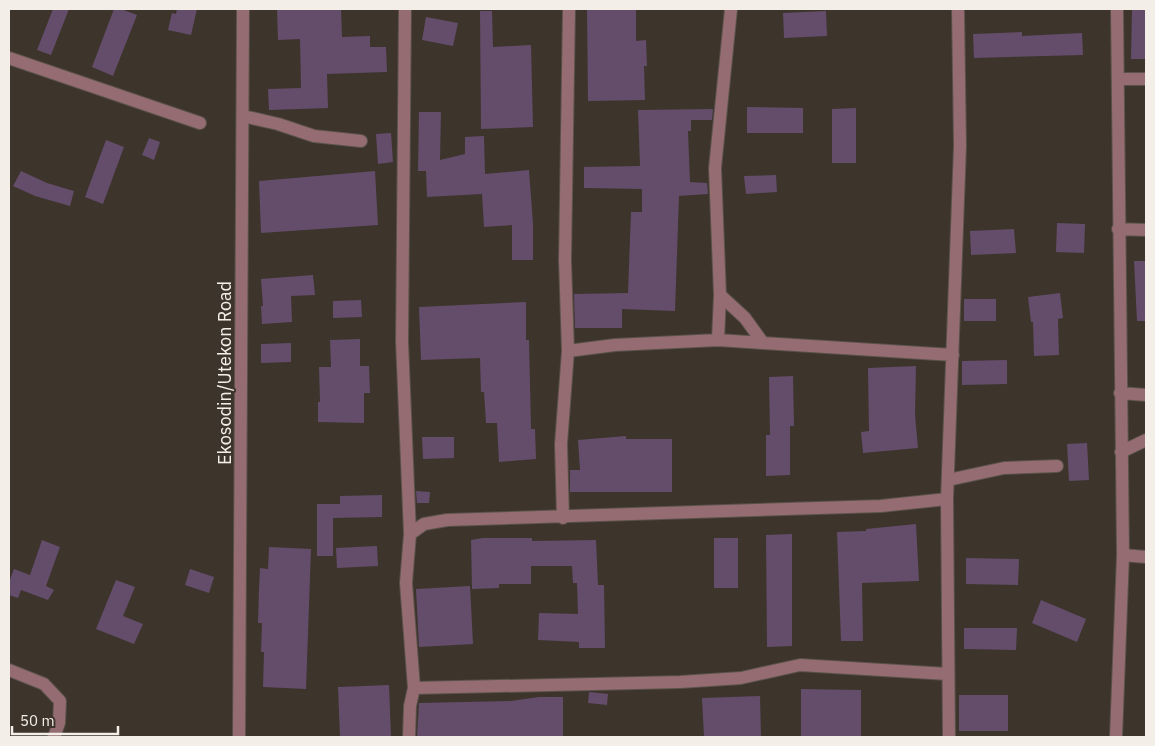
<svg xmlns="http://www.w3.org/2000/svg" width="1155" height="746" font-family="'IBM Plex Sans',sans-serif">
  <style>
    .building { fill: #634d6a }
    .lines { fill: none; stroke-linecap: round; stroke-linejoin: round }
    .minor-casing { stroke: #5a524a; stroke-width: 14 }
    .minor { stroke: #946c72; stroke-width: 12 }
    .labels { text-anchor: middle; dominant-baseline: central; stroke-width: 4; stroke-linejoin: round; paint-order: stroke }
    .street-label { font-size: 18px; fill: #f4eee9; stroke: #3d342c }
  </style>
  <rect width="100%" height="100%" fill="#3d342c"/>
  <path class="building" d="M53,9h16l-18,46 -14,-5z
    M114,9h7l16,6 -24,61 -21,-9z
    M177,9h20l-6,26 -23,-5 4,-17 4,1z
    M341,9l1,28 28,-1v11h16l1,25 -60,2 1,34 -59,2 -1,-21 33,-1 -1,-49 -22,1 -1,-30z
    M587,9h49v32l10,-1 1,26h-3l1,34 -57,1z
    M1132,9h14v50h-15z
    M480,11h12l1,36 38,-2 2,82 -52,2z
    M826,11l1,25 -43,2 -1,-25z
    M426,17l32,6 -5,23 -31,-6z
    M1022,32v4l60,-3 1,22 -109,3 -1,-24z
    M747,107l56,1v25h-56z
    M856,108v55h-24v-54z
    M713,109l-1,11h-21v11h-3l2,51 17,1 1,11 -29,2 -4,115 -53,-2v19h-47l-1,-34 54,-1 3,-81h11v-23l-58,-1v-21l56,-1 -2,-56z
    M419,112h22l-1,48 25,-6v-17l19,-1 1,38 44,-4 4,54v36h-21v-35l-28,2 -2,-33 -55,3 -1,-26h-8z
    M391,133l2,29 -15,2 -2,-30z
    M149,138l11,4 -6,18 -12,-5z
    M106,140l18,7 -21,57 -18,-7z
    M21,171l26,12 27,8 -4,15 -35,-10 -22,-10z
    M375,171l3,54 -117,8 -2,-52z
    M776,175l1,17 -31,2 -2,-18z
    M1057,223l28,1 -1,29 -28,-1z
    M1014,229l2,24 -45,2 -1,-24z
    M1134,261h12v60h-9z
    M313,275l2,20 -24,1 1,26 -30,2 -1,-18h2l-2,-27z
    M1060,293l3,25 -5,1 1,36 -25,1 -1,-34h-2l-3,-25z
    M964,299h32v22h-32z
    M361,300l1,17 -29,1v-17z
    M526,302v38h3l2,89h4l1,30 -37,3 -2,-39h-11l-2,-31h-3l-1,-34 -59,2 -2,-53z
    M360,339v27h9l1,27h-6v30l-46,-1v-20h2l-1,-35h12l-1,-27z
    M291,343v19l-30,1v-19z
    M1007,360v24l-45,1v-24z
    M916,366l-1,49 3,33 -55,5 -2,-21 8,-1 -1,-63z
    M793,376l1,50h-4v49l-24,1v-41h4l-1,-58z
    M626,436v3h46v53h-102v-22h10l-2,-30z
    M422,437h32v21l-31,1z
    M1087,443l2,37 -20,1 -2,-37z
    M416,491l14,1 -1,11h-12z
    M382,495v22l-49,1v38h-16v-52h23v-8z
    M916,524l3,57 -57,2 1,58h-22l-4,-109 29,-1v-2z
    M792,534v112l-25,1 -1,-112z
    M483,538h49v3l64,-1 2,45h6l1,63h-26v-6l-41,-2 1,-27 39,1 -1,-31h-4l-1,-17h-41v18h-32v4l-27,1 -1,-49z
    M714,538h24v50h-24z
    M42,540l18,7 -14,39 8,4 -6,10 -27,-10 -3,8 -9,-3v-13l5,-13 16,6z
    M377,546l1,20 -41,2 -1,-20z
    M269,547l42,2 -5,140 -43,-2 1,-35h-3l1,-29h-4l1,-34 1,-21 8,1z
    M966,558l53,1 -1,26 -52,-1z
    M190,569l24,8 -5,16 -24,-8z
    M116,580l19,7 -12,29 20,8 -9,20 -38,-15z
    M470,586l3,58 -54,3 -3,-58z
    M1041,600l45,19 -9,23 -45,-19z
    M964,628h53l-1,22 -52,-1z
    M389,685l2,52h-51l-2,-50z
    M801,689l60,1v47h-60z
    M589,692l19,2 -1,11 -19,-2z
    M959,695h49v36h-49z
    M760,696l1,41h-57l-2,-39z
    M539,697h24v40h-146l2,-34 92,-2z"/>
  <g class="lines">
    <g class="minor-casing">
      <path id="minor" d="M405,9l-3,332 8,193 -4,49 8,105 -4,18 -1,31
        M731,9l-16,159 5,127 25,23 18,25 190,12
        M9,58l191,65
        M1118,79h28
        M243,116l35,8 36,12 47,5
        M1118,229l28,1
        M718,340l2,-45
        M568,351l47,-6 103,-5 45,3
        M1120,393l26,2
        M1121,452l25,-12
        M948,480l56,-12 53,-2
        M563,518l-2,-74 7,-93 -3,-91 4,-251
        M410,534l14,-10 23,-4 434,-14 66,-7
        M1123,555l23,2
        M9,670l35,14 16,17 -1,22 -5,14
        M414,688l266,-6 61,-4 59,-13 148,9
        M239,737l4,-728
        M949,737l-2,-238 13,-353 -2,-137
        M1116,737l7,-182 -6,-546"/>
    </g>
    <use href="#minor" class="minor"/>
  </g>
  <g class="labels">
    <g class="street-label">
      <text transform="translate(224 373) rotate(-90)">Ekosodin/Utekon Road</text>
    </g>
  </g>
  <rect width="1155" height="746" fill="none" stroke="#f4eee9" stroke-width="20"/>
  <path d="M12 726v8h106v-8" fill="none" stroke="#f4eee9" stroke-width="2.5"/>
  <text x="20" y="726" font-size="15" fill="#f4eee9" stroke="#3d342c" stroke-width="4" paint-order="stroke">50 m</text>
</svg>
